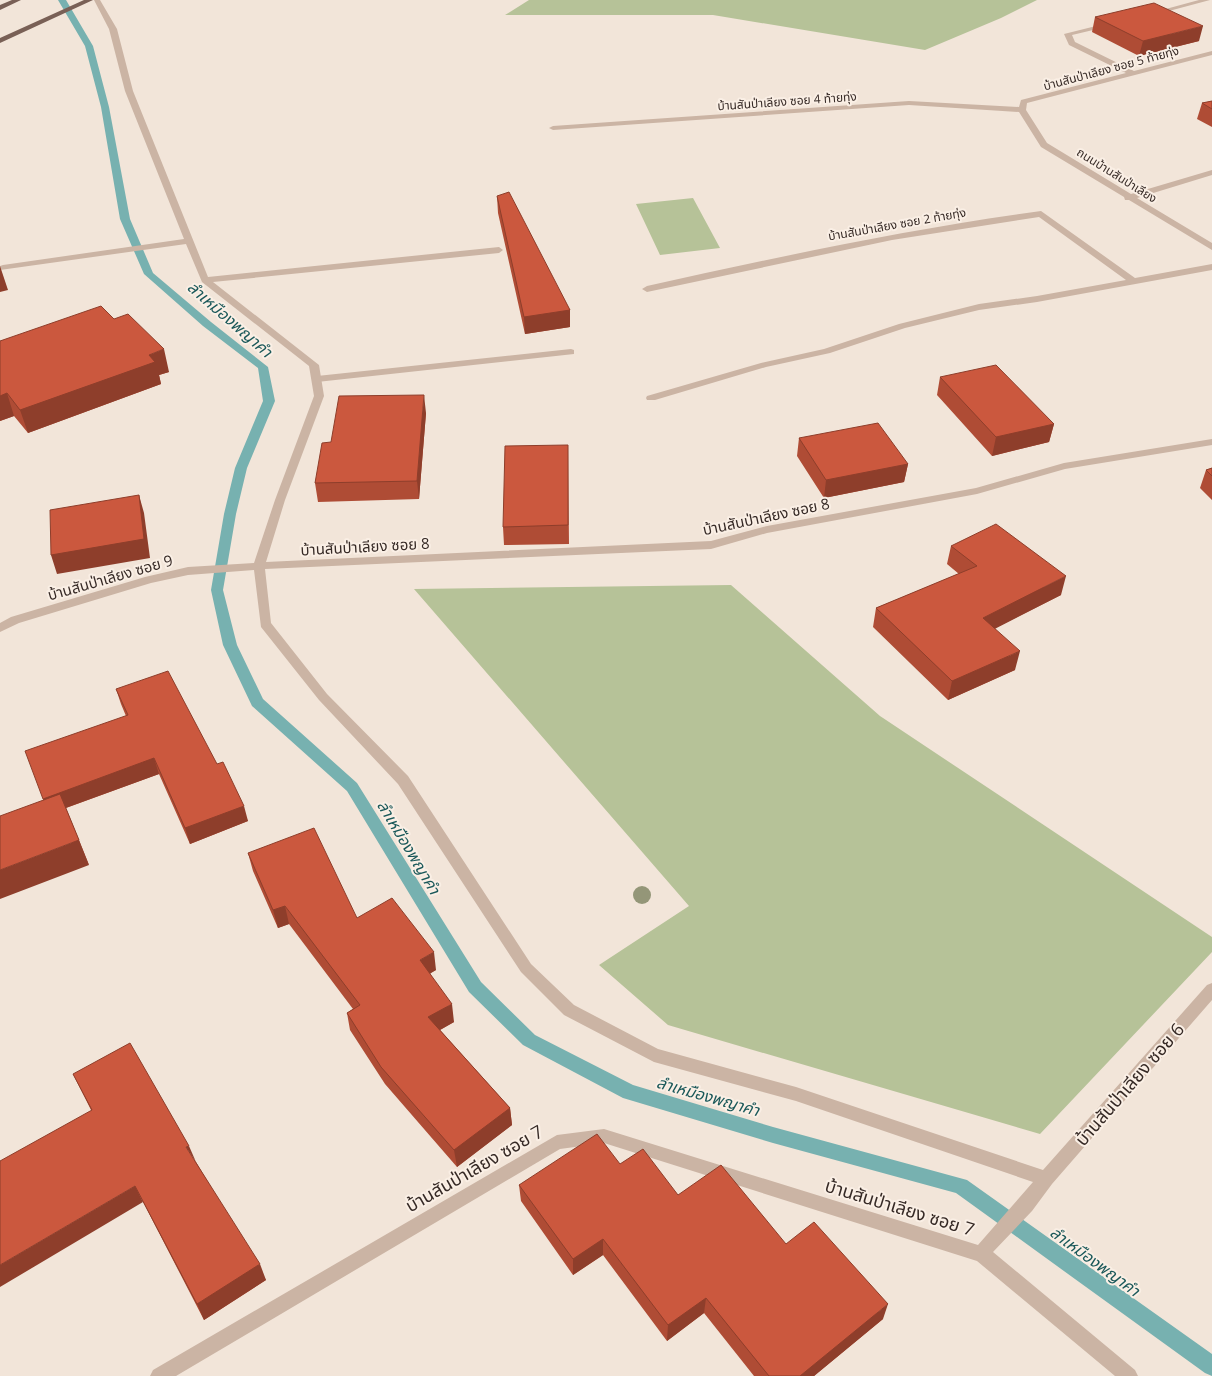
<svg xmlns="http://www.w3.org/2000/svg" width="1212" height="1376" font-family="'Open Sans','Noto Sans Thai',sans-serif">
  <style>
    .green { fill: #b6c298 }
    .lines { fill: none; stroke-linecap: round; stroke-linejoin: round }
    .stream { fill: #77b1b0; fill-rule: evenodd }
    .service { fill: #cbb4a4; fill-rule: evenodd }
    .minor { fill: #cbb4a4; fill-rule: evenodd }
    .primary { fill: #796056; fill-rule: evenodd }
    .tree { fill: #949678 }
    .wall { fill: #af4c35 }
    .shaded-wall { fill: #8e3e2b }
    .building { fill: #cb583e; stroke: #8e3e2b }
    .labels { text-anchor: middle; dominant-baseline: central; stroke-width: 4; stroke-linejoin: round; paint-order: stroke }
    .far-street-label { font-size: 12px; fill: #362a26; stroke: #faefe5 }
    .street-label { font-size: 15px; fill: #362a26; stroke: #faefe5 }
    .water-label { font-size: 16px; font-style: italic; fill: #1a5859; stroke: #faefe5 }
    .near-street-label { font-size: 18px; fill: #362a26; stroke: #faefe5 }
  </style>
  <rect width="100%" height="100%" fill="#f2e5d9"/>
  <path class="green" d="M529,0h508l-36,18 -76,32 -212,-35h-208z
    M693,198l27,50 -60,7 -24,-51z
    M731,585l149,131 332,221v15l-172,182 -372,-109 -69,-60 90,-59 -275,-317z"/>
  <g class="lines">
    <path class="stream" d="M58,0h8l27,46 16,61 21,112 23,54 58,49 57,45 7,34 -28,67 -11,46 -13,76 14,55 26,54 94,84 124,199 54,53 98,50 140,42 194,53 245,174v22l-7,-3 -249,-180 -183,-50 -150,-45 -100,-53 -54,-53 -122,-201 -95,-85 -29,-61 -12,-55 13,-76 11,-46 28,-67 -5,-33 -55,-42 -59,-52 -24,-55 -19,-112 -16,-61z"/>
    <path class="service" d="M571,349l3,1v4l-257,28 -5,-3 5,-3z"/>
    <path class="minor" d="M94,0h6l17,29 16,62 75,186 291,-30 4,3 -4,3 -286,29 106,83 5,31 -39,104 -19,62 445,-21 56,-15 209,-38 88,-25 148,-24v6l-147,24 -88,25 -210,39 -56,16 -446,20 6,54 56,71 81,82 123,188 43,41 84,44 138,38 247,83 164,-185 5,-2v17l-160,184 -20,27 -39,41 142,118 3,6h-23l-138,-115 -373,-118 -44,6 -384,227h-26l3,-6 404,-235 47,-6 374,116 55,-63 -237,-81 -142,-39 -90,-47 -43,-43 -123,-188 -79,-84 -58,-73 -7,-57 -66,5 -37,8 -132,40 -19,9v-9l11,-6 134,-40 43,-10 66,-4 21,-63 39,-104 -5,-30 -107,-84 -16,-38 -186,26v-4l3,-1 181,-26 -59,-148 -16,-62z
      M1199,0h11l-56,15 -3,-2z
      M1108,23l4,2 -2,1 -38,9 3,7 59,29 78,-20v4l-185,48 -1,7 21,33 84,51 81,-24v5l-75,23 75,45v7l-83,-50h-4l-1,-3 -83,-50 -22,-35 -110,-7 -356,25 -4,-2 4,-2 356,-25 110,6 2,-7 105,-27 -57,-28 -5,-11z
      M1041,211l94,67 77,-14v6l-175,32 -58,8 -74,18 -75,25 -64,14 -111,33h-8l-1,-2 1,-2 114,-33 63,-14 75,-25 80,-20 58,-8 89,-16 -87,-63 -147,23 -245,52 -5,-3 5,-3c131,-29 261,-57 394,-75z"/>
    <path class="primary" d="M12,0h9l-21,10v-5z
      M84,0h9l-93,43v-5z"/>
  </g>
  <circle class="tree" cx="642" cy="895" r="9"/>
  <path class="wall" d="M1095,17l104,24 -60,15 -47,-24z
    M1212,101v26l-15,-8 5,-16z
    M497,196l73,114v17l-45,7 -27,-121z
    M114,319l55,53 -10,3 2,9 -133,49 -14,-17 -14,5v-80z
    M940,377l114,47 -5,18 -57,14 -55,-61z
    M426,413l-7,86 -101,3 -3,-19 16,-41z
    M799,438l109,26 -4,18 -80,16 -27,-42z
    M568,445l1,99 -65,1 -1,-18z
    M1212,468v32l-12,-12 6,-18z
    M951,546l110,49 -66,33 20,42 -67,30 -75,-73 3,-19 83,-34 -12,-10z
    M116,689l101,75 31,57 -58,23 -31,-70 -93,34 23,57 -46,-65 83,-84 -5,-12z
    M248,853l109,65 79,52 -6,3 24,49 -14,8 70,78 2,17 -55,42 -72,-83 -35,-54 -3,-17 6,-4 -64,-85 -11,4 -25,-57z
    M73,1074l123,88 70,118 -62,40 -61,-118 -52,-92z
    M620,1164l58,31 108,49 97,75 -69,57h-60l-50,-63 -37,28 -64,-86 -30,20 -52,-74 -2,-16z"/>
  <path class="shaded-wall" d="M1203,26l-4,15 -60,15 4,-15z
    M0,266l8,24 -8,2z
    M570,310v17l-45,7 -1,-17z
    M164,349l5,23 -10,3 2,9 -133,49 -8,-23 129,-55z
    M7,393l7,23 -14,5v-25z
    M424,395l2,18 -7,86 -2,-18z
    M1054,424l-5,18 -57,14 4,-19z
    M908,464l-4,18 -80,16 2,-18z
    M139,495l5,18 6,45 -93,16 -6,-19z
    M1066,576l-5,19 -82,42 4,-19z
    M1020,651l-5,19 -67,30 4,-19z
    M154,758l5,16 -110,40 -6,-15z
    M244,806l4,15 -58,23 -5,-16z
    M79,840l10,25 -89,34v-29z
    M285,906l4,18 -11,4 -5,-18z
    M434,952l2,18 -13,8 -3,-18z
    M452,1004l2,18 -23,13 -3,-18z
    M510,1108l2,17 -55,42 -3,-17z
    M189,1146l7,16 -10,-15z
    M135,1186l8,16 -143,85v-22z
    M603,1239v16l-30,20v-16z
    M260,1264l6,16 -62,40 -7,-16z
    M706,1298l-2,15 -37,28 1,-16z
    M888,1304l-5,15 -69,57h-14z"/>
  <path class="building" d="M1154,3l49,23 -60,15 -48,-24z
    M1212,101v8l-10,-6z
    M509,192l61,118 -46,7 -27,-121z
    M101,306l13,13 14,-5 36,35 -15,6 6,7 -135,48 -13,-17 -7,3v-55z
    M996,365l58,59 -58,13 -56,-60z
    M424,395l-7,86 -102,2 7,-40 9,-1 8,-46z
    M878,423l30,41 -82,16 -27,-42z
    M568,445v80l-65,2 2,-81z
    M1212,468v8l-6,-6z
    M139,495l5,44 -93,16 -1,-45z
    M996,524l70,52 -83,42 37,33 -68,30 -76,-73 101,-42 -26,-20z
    M168,671l49,93 6,-2 21,44 -59,22 -31,-70 -111,41 -18,-48 103,-36 -12,-26z
    M60,794l19,46 -79,30v-54z
    M314,828l43,90 35,-20 42,54 -14,8 32,44 -24,13 82,91 -56,42 -73,-83 -34,-54 13,-8 -75,-99 -12,4 -25,-57z
    M130,1043l59,103 -3,1 74,117 -63,40 -62,-118 -135,79v-104l92,-51 -19,-36z
    M597,1134l23,30 23,-15 35,46 43,-30 65,79 28,-22 74,82 -88,72h-31l-63,-78 -38,27 -65,-86 -30,20 -54,-74z"/>
  <g class="labels">
    <g class="far-street-label">
      <text transform="translate(1111 68) rotate(-15)">บ้านสันป่าเลียง ซอย 5 ท้ายทุ่ง</text>
      <text transform="translate(787 101) rotate(-4)">บ้านสันป่าเลียง ซอย 4 ท้ายทุ่ง</text>
      <text transform="translate(1117 175) rotate(32)">ถนนบ้านสันป่าเลียง</text>
      <text transform="translate(897 224) rotate(-10)">บ้านสันป่าเลียง ซอย 2 ท้ายทุ่ง</text>
    </g>
    <g class="street-label">
      <text transform="translate(766 516) rotate(-12)">บ้านสันป่าเลียง ซอย 8</text>
      <text transform="translate(365 546) rotate(-3)">บ้านสันป่าเลียง ซอย 8</text>
      <text transform="translate(110 577) rotate(-16)">บ้านสันป่าเลียง ซอย 9</text>
    </g>
    <g class="water-label">
      <text transform="translate(230 319) rotate(41)">ลำเหมืองพญาคำ</text>
      <text transform="translate(409 847) rotate(59)">ลำเหมืองพญาคำ</text>
      <text transform="translate(708 1096) rotate(16)">ลำเหมืองพญาคำ</text>
      <text transform="translate(1095 1261) rotate(36)">ลำเหมืองพญาคำ</text>
    </g>
    <g class="near-street-label">
      <text transform="translate(1129 1084) rotate(-49)">บ้านสันป่าเลียง ซอย 6</text>
      <text transform="translate(474 1168) rotate(-30)">บ้านสันป่าเลียง ซอย 7</text>
      <text transform="translate(900 1207) rotate(17)">บ้านสันป่าเลียง ซอย 7</text>
    </g>
  </g>
</svg>
